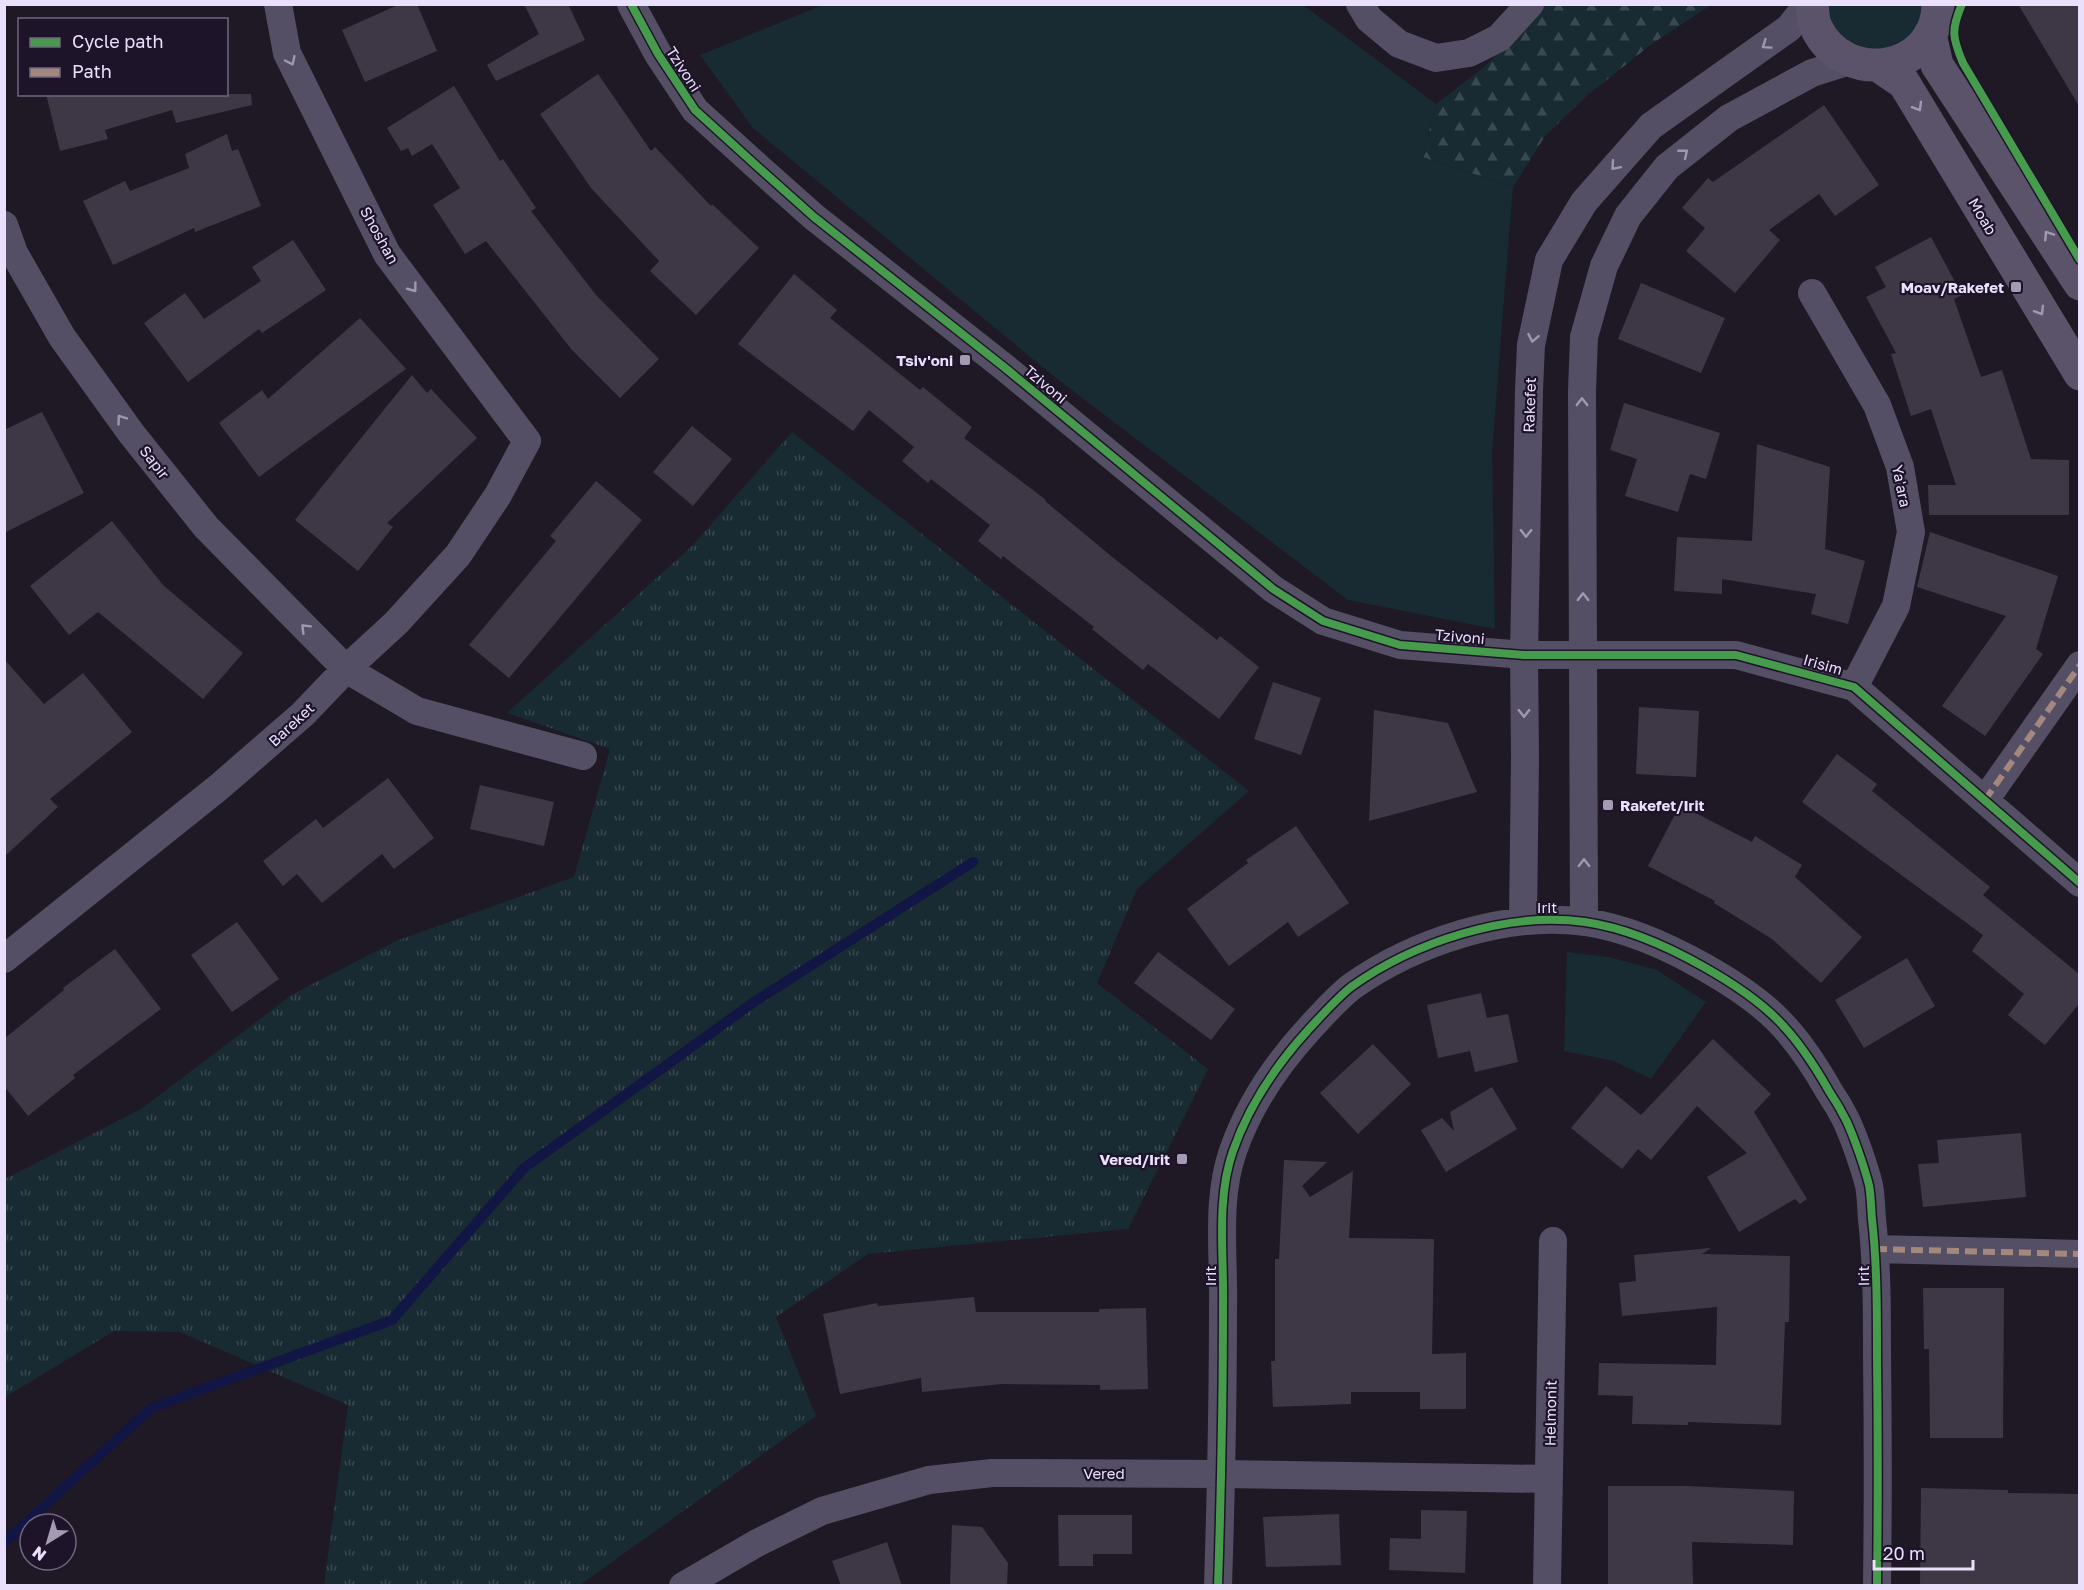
<svg xmlns="http://www.w3.org/2000/svg" width="2084" height="1590" font-family="'Golos Text',sans-serif">
  <style>
    .grass { fill: url(#grass-tufts) }
    .forest { fill: url(#forest-firs) }
    .green { fill: #182a32 }
    .lines { fill: none; stroke-linecap: round; stroke-linejoin: round }
    .stream { stroke: #111644; stroke-width: 10 }
    .building { fill: #3e3846 }
    .street { stroke: #554f65; stroke-width: 28 }
    .secondary { stroke: #5a536a; stroke-width: 33 }
    .quiet { stroke: #a5887d; stroke-width: 6; stroke-dasharray: 12 6; stroke-linecap: butt }
    .cycleway-casing { stroke: #1e142a; stroke-width: 11 }
    .cycleway { stroke: #469c4c; stroke-width: 8 }
    .oneway { stroke: #a098b0 }
    .oneway2 { stroke: #a29ab3 }
    .poi-dot { fill: #a49ab1; stroke: #1e142a; stroke-width: 2 }
    .labels { text-anchor: middle; dominant-baseline: central; stroke-width: 4.5; stroke-linejoin: round; paint-order: stroke }
    .street-label { font-size: 15px; fill: #ebe0fc; stroke: #1e142a }
    .poi-label { font-size: 15px; font-weight: bold; fill: #ebe0fc; stroke: #1e142a; text-anchor: end }
  </style>
  <defs>
    <pattern id="grass-tufts" width="24" height="20" patternUnits="userSpaceOnUse" patternTransform="scale(1.5)"><rect width="24" height="20" fill="#182a32"/><path d="M3 7l-1-3M5 7V3M7 7l1-3M15 17l-1-3M17 17v-4M19 17l1-3" fill="none" stroke="#3a4951"/></pattern>
    <pattern id="forest-firs" width="22" height="20" patternUnits="userSpaceOnUse" patternTransform="scale(1.5)"><rect width="22" height="20" fill="#182a32"/><path d="M5 1l3.5 6h-7zM16 11l3.5 6h-7z" fill="#3a4951"/></pattern>
  </defs>
  <rect width="100%" height="100%" fill="#1f1925"/>
  <path class="grass" d="M792,432l457,359 -112,98 -40,94 111,86 -80,160 -260,25 -92,63 40,99 -236,169h-256l24,-180 -168,-73 -66,-1 -109,66v-218l136,-70 152,-115 103,-53 178,-64 36,-128 -103,-36 185,-167z"/>
  <path class="forest" d="M1545,5h166l-58,38 -64,51 -44,42 -32,51 -91,-30 14,-53 48,-37z"/>
  <path class="green" d="M825,4l478,1 133,99 -14,53 91,30 -21,264 3,178 -147,-29 -296,-225 -299,-247 -53,-73z
    M1822,5h105l-7,25 -27,23 -52,-9z
    M1567,952l42,5 48,13 49,32 -55,77 -37,-18 -50,-10z"/>
  <g class="lines">
    <path class="stream" d="M4,1543l147,-135 241,-88 132,-152 230,-166 219,-140"/>
  </g>
  <path class="building" d="M400,4h17l20,47 -72,31 -23,-52z
    M524,4h44l17,36 -89,41 -9,-16 52,-31z
    M2018,4h61v102z
    M598,74l53,77 4,-4 56,59 1,-2 47,44 -63,67 -46,-44 9,-10 -68,-73 -51,-74z
    M454,86l46,75 3,-2 33,49 -5,3 65,84 63,64 -39,39 -48,-48 -86,-109 -21,13 -32,-49 27,-17 -28,-44 -20,12 -4,-8 -7,3 -14,-23z
    M46,94h205l1,11 -76,18 -4,-13 -67,20 3,9 -48,12z
    M1824,105l55,80 -44,31 -16,-22 -50,36 11,10 -45,53 -49,-42 19,-23 -23,-20 26,-30 5,4z
    M227,134l5,17 6,-2 23,57 -66,26 -1,-4 -81,37 -30,-64 42,-20 5,10 59,-23 -4,-14z
    M1931,237l31,58 -8,4 27,78 21,-7 29,89 38,1v55h-140l-1,-30h28l-25,-76 -20,7 -20,-62 5,-1 -30,-56 20,-10 -11,-20z
    M293,240l33,50 -64,43 -3,-4 -71,53 -44,-59 41,-30 19,26 57,-38 -9,-14z
    M794,274l43,36 -7,8 90,72 3,-3 49,40 -8,11 82,62 -1,1 66,55 106,84 3,-4 39,31 -40,52 -71,-55 -5,6 -51,-41 2,-2 -91,-71 -2,3 -23,-18 12,-16 -59,-46 -3,4 -26,-22 12,-14 -45,-37 -16,21 -115,-87z
    M1641,283l84,35 -24,55 -83,-34z
    M360,318l46,51 -147,108 -40,-54 43,-33 6,9z
    M412,375l15,18 4,-4 46,49 -90,85 6,4 -35,44 -63,-51z
    M1624,403l96,30 -14,46 -16,-5 -12,38 -53,-16 12,-37 -27,-9z
    M42,412l42,81 -80,40v-103z
    M692,426l40,33 -39,47 -40,-34z
    M1757,444l73,23 -5,82 40,12 -17,63 -37,-10 5,-20 -94,-15v15l-48,-3 3,-54 75,4z
    M596,481l46,39 -133,158 -40,-33 87,-104 -6,-5z
    M112,521l51,64 80,68 -40,46 -105,-87 -29,23 -39,-49z
    M1930,532l128,44 -22,73 7,5 -58,82 -43,-30 64,-90 -89,-29z
    M4,659l40,45 39,-31 49,59 -82,67 8,8 -54,50z
    M1273,682l48,16 -20,57 -47,-16z
    M1639,707l60,4 -3,66 -60,-3z
    M1374,710l74,13 29,69 -108,29z
    M1837,754l40,30 -5,7 118,96 -7,8 96,79v30l-34,41 -37,-30 16,-21 -52,-43 11,-16 -181,-133z
    M388,778l46,60 -40,31 -12,-15 -60,49 -25,-29 -14,12 -20,-25 53,-42 7,9z
    M480,785l74,17 -10,44 -74,-17z
    M1680,805l72,37 3,-6 47,29 -7,12 67,60 -41,46 -49,-44 -58,-36 1,-2 -67,-35z
    M1296,826l53,77 -51,34 -10,-15 -59,44 -42,-57 61,-46 -2,-3z
    M237,922l42,57 -47,33 -41,-57z
    M115,949l46,60 -88,66 2,3 -47,38 -24,-30v-47l60,-49 -1,-2z
    M1158,952l77,57 -24,31 -77,-57z
    M1907,958l28,48 -71,42 -29,-48z
    M1481,993l6,25 21,-4 10,48 -43,10 -5,-21 -32,7 -11,-53z
    M1713,1039l58,55 -17,18 53,87 -7,5 -5,-5 -56,33 -32,-55 40,-24 -50,-47 -46,54 -13,-11 -16,20 -51,-41 35,-42 35,29z
    M1373,1044l38,40 -53,50 -38,-41z
    M1492,1087l25,42 -71,43 -25,-42 21,-12 12,13 -4,-19z
    M2021,1133l5,64 -103,10 -5,-43 21,-1 -2,-23z
    M1284,1160l43,2 -25,24 8,11 43,-26 -4,67 85,1 -2,115 34,-1v56h-46v-17h-69v12l-78,3 -2,-46h4v-102h4z
    M1711,1248l-9,6 88,2 -1,66h-4l-4,103 -93,-3v3l-56,-1 1,-28 -35,-1 1,-32 117,2 1,-58 -95,9 -3,-33 17,-2 -2,-26z
    M1923,1288h81l-1,150h-73l-1,-89h-5z
    M974,1297l2,15h123v-3l47,-1 2,81 -48,1v-5l-98,-1 -80,8 -1,-14 -81,16 -17,-80 54,-11 1,3z
    M1608,1486h78l108,5 -1,54 -101,-3 1,44h-85z
    M1921,1488l87,2v3l71,1v92h-159z
    M1421,1510l46,1 -2,62 -76,-3 1,-32 31,1z
    M1339,1514l2,51 -75,2 -3,-50z
    M1058,1515h74v39h-39v12h-34z
    M952,1525l30,2 26,36 -1,23h-57z
    M887,1542l15,44h-61l-9,-25z"/>
  <g class="lines">
    <path class="street" d="M631,4l27,50 37,56 64,58 55,49 190,150 269,222 50,32 77,24 124,10h212l118,32 226,196
      M1360,4l9,15 30,25 37,14 33,-5 30,-15 31,-34
      M4,225l10,28 48,84 69,96 75,94 140,142 71,42 166,45
      M1812,293l65,112 23,62 11,65 -15,74 -42,81
      M1985,800l95,-135
      M1523,921l2,-163 -1,-103 5,-265 2,-45 18,-85 35,-58 67,-76 138,-98 19,-24
      M1584,922l-2,-531 2,-54 20,-71 24,-50 39,-49 62,-49 83,-45 38,-12
      M4,959l215,-172 84,-73 43,-45 50,-46 62,-68 40,-60 29,-54 -140,-187 -100,-201 -9,-49
      M1875,1249l205,5
      M683,1586l74,-43 65,-32 107,-31 63,-7 230,1 327,5
      M1218,1586c3,-94 5,-188 5,-282 1,-50 -7,-105 10,-153 16,-46 43,-86 76,-122 13,-14 27,-30 42,-42 63,-45 157,-76 234,-65 42,6 82,24 119,45 62,35 90,62 125,124 6,9 12,19 17,29 8,17 18,46 23,65 2,10 2,23 3,34 5,45 5,90 5,136 1,77 1,154 0,231
      M1547,1586l6,-345"/>
    <path class="secondary" d="M1812,4c1,8 1,17 4,23 28,61 122,45 122,-23
      M1930,34l7,31 143,219
      M1879,66l25,17 176,291"/>
    <path class="quiet" d="M1985,800l95,-135
      M1875,1249l205,5"/>
    <g class="cycleway-casing">
      <path id="cycleway" d="M631,4l27,50 37,56 64,58 55,49 190,150 269,222 50,32 77,24 124,10h212l118,32 226,196
        M1962,4c-11,26 -10,33 1,59l117,197
        M1218,1586c3,-94 5,-188 5,-282 1,-50 -7,-105 10,-153 16,-46 43,-86 76,-122 13,-14 27,-30 42,-42 63,-45 157,-76 234,-65 42,6 82,24 119,45 62,35 90,62 125,124 6,9 12,19 17,29 8,17 18,46 23,65 2,10 2,23 3,34 5,45 5,90 5,136 1,77 1,154 0,231"/>
    </g>
    <use href="#cycleway" class="cycleway"/>
  </g>
  <defs><path id="oneway-chevron" d="M-2-3.5L2.5 0L-2 3.5" fill="none" stroke-width="1.6" stroke-linecap="round" stroke-linejoin="round" transform="scale(1.5)"/></defs>
  <g class="oneway">
    <use href="#oneway-chevron" transform="translate(1766 45) rotate(145)"/>
    <use href="#oneway-chevron" transform="translate(291 61) rotate(65)"/>
    <use href="#oneway-chevron" transform="translate(1684 153) rotate(-39)"/>
    <use href="#oneway-chevron" transform="translate(1615 166) rotate(131)"/>
    <use href="#oneway-chevron" transform="translate(413 288) rotate(53)"/>
    <use href="#oneway-chevron" transform="translate(1533 338) rotate(101)"/>
    <use href="#oneway-chevron" transform="translate(1582 402) rotate(-90)"/>
    <use href="#oneway-chevron" transform="translate(121 419) rotate(-126)"/>
    <use href="#oneway-chevron" transform="translate(1526 533) rotate(91)"/>
    <use href="#oneway-chevron" transform="translate(1583 597) rotate(-90)"/>
    <use href="#oneway-chevron" transform="translate(305 628) rotate(-135)"/>
    <use href="#oneway-chevron" transform="translate(1524 713) rotate(89)"/>
    <use href="#oneway-chevron" transform="translate(1584 863) rotate(-90)"/>
  </g>
  <g class="oneway2">
    <use href="#oneway-chevron" transform="translate(1918 107) rotate(59)"/>
    <use href="#oneway-chevron" transform="translate(2048 235) rotate(-123)"/>
    <use href="#oneway-chevron" transform="translate(2040 311) rotate(59)"/>
  </g>
  <g class="poi-dot">
    <rect x="2010" y="281" width="12" height="12" rx="3"/>
    <rect x="959" y="354" width="12" height="12" rx="3"/>
    <rect x="1602" y="799" width="12" height="12" rx="3"/>
    <rect x="1176" y="1153" width="12" height="12" rx="3"/>
  </g>
  <g class="labels">
    <g class="street-label">
      <text transform="translate(684 69) rotate(57)">Tzivoni</text>
      <text transform="translate(1983 216) rotate(59)">Moab</text>
      <text transform="translate(380 235) rotate(61)">Shoshan</text>
      <text transform="translate(1046 384) rotate(40)">Tzivoni</text>
      <text transform="translate(1529 405) rotate(-88)">Rakefet</text>
      <text transform="translate(155 462) rotate(52)">Sapir</text>
      <text transform="translate(1902 486) rotate(78)">Ya'ara</text>
      <text transform="translate(1460 636) rotate(5)">Tzivoni</text>
      <text transform="translate(1823 664) rotate(16)">Irisim</text>
      <text transform="translate(291 724) rotate(-43)">Bareket</text>
      <text x="1547" y="907">Irit</text>
      <text transform="translate(1210 1276) rotate(-90)">Irit</text>
      <text transform="translate(1863 1276) rotate(-91)">Irit</text>
      <text transform="translate(1550 1413) rotate(-89)">Helmonit</text>
      <text x="1104" y="1473">Vered</text>
    </g>
    <g class="poi-label">
      <text x="2004" y="287">Moav/Rakefet</text>
      <text x="953" y="360">Tsiv'oni</text>
      <text x="1620" y="805" text-anchor="start">Rakefet/Irit</text>
      <text x="1170" y="1159">Vered/Irit</text>
    </g>
  </g>
  <rect width="2084" height="1590" fill="none" stroke="#ebe0fc" stroke-width="12"/>
  <rect x="18" y="18" width="210" height="78" fill="#1e142a" stroke="#70667e" stroke-width="1.5"/>
  <rect x="30" y="38" width="30" height="9" fill="#469c4c" stroke="#70667e" stroke-width="1.5"/>
  <text x="72" y="48" font-size="18" fill="#ebe0fc">Cycle path</text>
  <rect x="30" y="68" width="30" height="9" fill="#a5887d" stroke="#70667e" stroke-width="1.5"/>
  <text x="72" y="78" font-size="18" fill="#ebe0fc">Path</text>
  <g transform="translate(48 1542) rotate(217)"><circle r="28" fill="#1e142a" stroke="#70667e" stroke-width="1.5"/>
  <path d="M0-4.5L10 22L0 15L-10 22Z" fill="#a49ab1"/>
  <text y="-9" font-size="16" font-weight="bold" text-anchor="middle" fill="#ebe0fc">N</text>
  </g>
  <path d="M1874 1560v9h99v-9" fill="none" stroke="#ebe0fc" stroke-width="3"/>
  <text x="1883" y="1560" font-size="18" fill="#ebe0fc" stroke="#1e142a" stroke-width="4.5" paint-order="stroke">20 m</text>
</svg>
